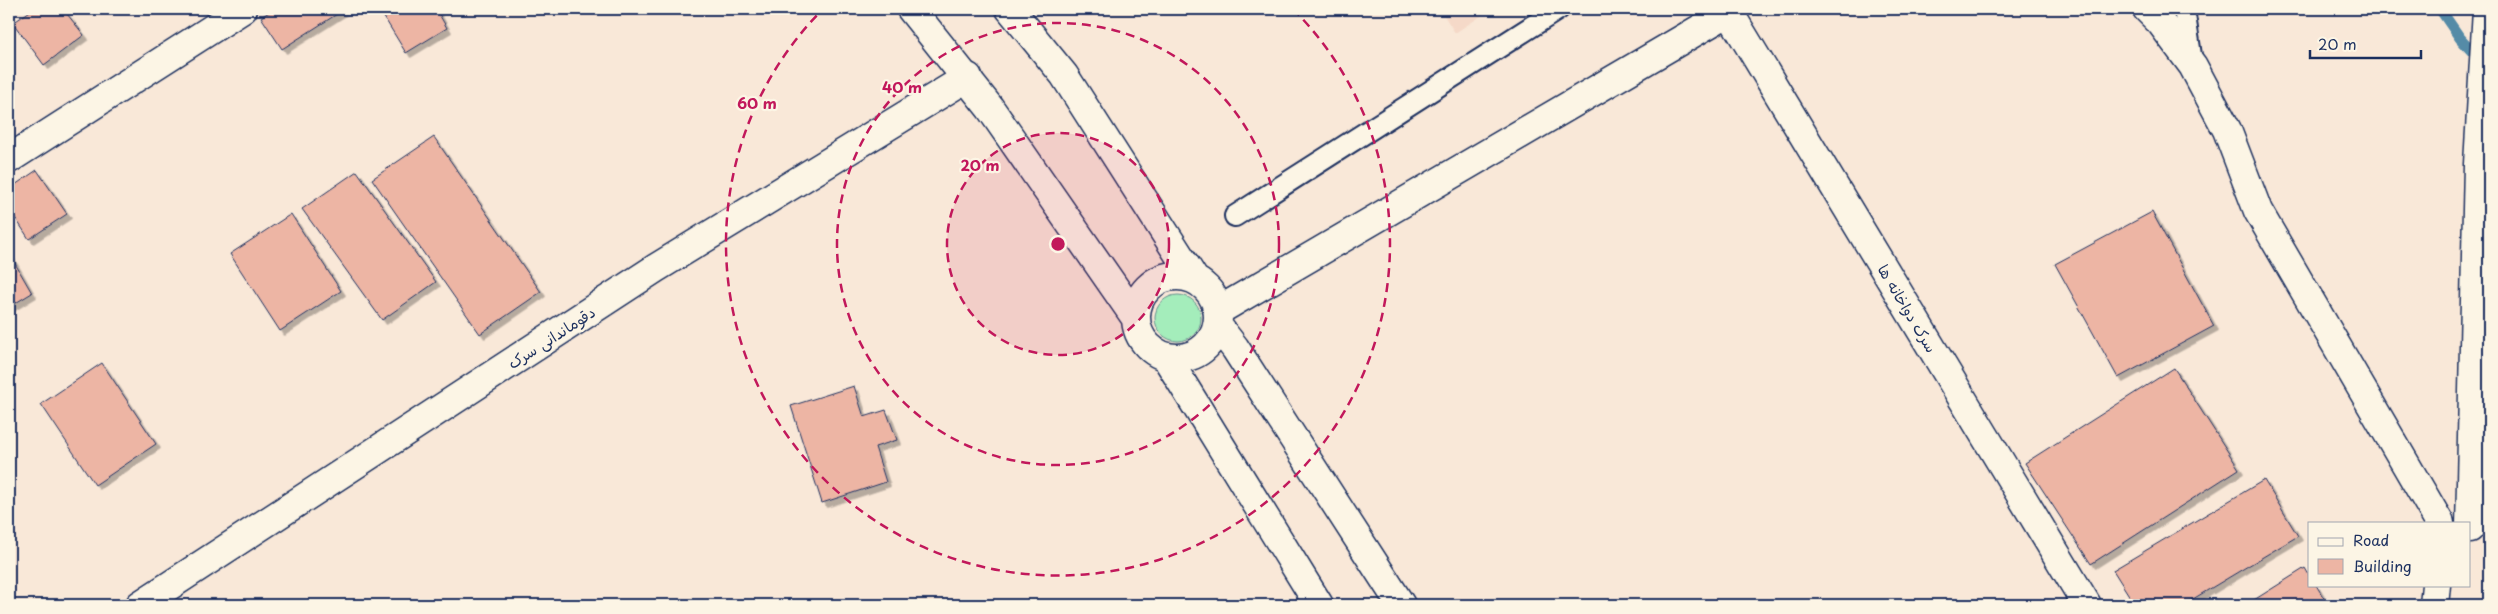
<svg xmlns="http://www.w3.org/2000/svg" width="2498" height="614" font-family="'Playpen Sans','Playpen Sans Arabic',sans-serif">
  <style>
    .built { fill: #f5d9c8 }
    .green { fill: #a4edbb; stroke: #608e8c }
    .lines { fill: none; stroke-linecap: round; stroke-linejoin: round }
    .stream { stroke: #548ba7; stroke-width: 11 }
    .building { fill: #edb5a4; stroke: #1b2f5e; filter: url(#shadow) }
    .service-casing { stroke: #1b2f5e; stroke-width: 24 }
    .minor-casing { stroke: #1b2f5e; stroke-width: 31 }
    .tertiary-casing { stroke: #1b2f5e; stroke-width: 31 }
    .secondary-casing { stroke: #1b2f5e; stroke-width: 31 }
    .trunk-casing { stroke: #1b2f5e; stroke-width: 31 }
    .service { stroke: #fcf5e5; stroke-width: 20 }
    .minor { stroke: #fcf5e5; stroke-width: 28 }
    .tertiary { stroke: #fcf5e5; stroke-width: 28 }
    .secondary { stroke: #fcf5e5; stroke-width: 28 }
    .trunk { stroke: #fcf5e5; stroke-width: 28 }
    .ring { fill: none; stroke: #c2185b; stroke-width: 2.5; stroke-dasharray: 9 6 }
    .labels { text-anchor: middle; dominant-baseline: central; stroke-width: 4.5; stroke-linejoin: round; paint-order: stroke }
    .street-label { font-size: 15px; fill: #1b2f5e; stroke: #fcf5e5 }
    .centre { fill: #c2185b; stroke: #fcf5e5; stroke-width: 2.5 }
    .ring-label { font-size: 15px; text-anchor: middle; font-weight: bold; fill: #c2185b; stroke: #fcf5e5; stroke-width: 4.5; stroke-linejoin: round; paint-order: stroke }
  </style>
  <defs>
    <filter id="shadow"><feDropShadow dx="4.5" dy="4.5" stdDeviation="0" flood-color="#0004"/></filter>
  </defs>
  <rect width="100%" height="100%" fill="#f9e8d8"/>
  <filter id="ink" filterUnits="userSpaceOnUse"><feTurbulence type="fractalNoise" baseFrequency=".02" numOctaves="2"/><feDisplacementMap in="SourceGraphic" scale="10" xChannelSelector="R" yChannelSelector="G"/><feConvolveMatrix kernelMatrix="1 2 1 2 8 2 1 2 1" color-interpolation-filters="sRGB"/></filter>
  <g filter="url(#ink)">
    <path class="built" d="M1440,9h52l-37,24z"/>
    <path class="green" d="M1155 318a23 23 0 1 1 46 0a23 23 0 1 1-46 0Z"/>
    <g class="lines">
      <path class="stream" d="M2440,9l20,29 20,22"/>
    </g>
    <path class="building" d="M33,9h30l21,26 -40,30 -31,-42z
      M274,9h71l-63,40 -21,-32z
      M379,9h57l11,19 -41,25z
      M434,137l107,155 -61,42 -108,-155z
      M37,170l30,44 -38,25 -20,-31v-19z
      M357,171l79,111 -54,38 -80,-111z
      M2152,212l62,114 -96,52 -63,-114z
      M291,214l50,77 -61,40 -50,-77z
      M9,253l23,40 -23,14z
      M102,363l54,81 -61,41 -54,-81z
      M2174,368l65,101 -148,95 -66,-101z
      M854,386l10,31 22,-7 11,30 -22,7 11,35 -64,21 -31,-97z
      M2264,480l34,56 -115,69h-48l-22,-35z
      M2305,568l4,7v10h7l12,20h-82z"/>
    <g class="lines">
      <g class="service-casing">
        <path id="service" d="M2184,9l8,53
          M1235,216l324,-207"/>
      </g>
      <g class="minor-casing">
        <path id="minor" d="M1729,12l358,593
          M9,159l234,-150
          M140,605l516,-337 312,-191"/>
      </g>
      <g class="tertiary-casing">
        <path id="tertiary" d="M2147,9l14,14 32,43 34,64 31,81 182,312
          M1218,311l516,-302"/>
      </g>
      <g class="secondary-casing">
        <path id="secondary" d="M911,9l79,99 145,209
          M1010,9l54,66 131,205
          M1136 317a41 41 0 1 1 82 0a41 41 0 1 1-82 0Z
          M1217,325l18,23 166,257
          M1166,357l153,248"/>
      </g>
      <g class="trunk-casing">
        <path id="trunk" d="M2470,528l8,-364 9,-155
          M2434,605l2,-20"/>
      </g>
      <use href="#service" class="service"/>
      <use href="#minor" class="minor"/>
      <use href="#tertiary" class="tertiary"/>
      <use href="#secondary" class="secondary"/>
      <use href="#trunk" class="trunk"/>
    </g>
  </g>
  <circle cx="1058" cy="244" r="111" fill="#c2185b" fill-opacity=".12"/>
  <g class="ring">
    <circle cx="1058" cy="244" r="111"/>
    <circle cx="1058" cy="244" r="221"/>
    <path d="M1293 9A332 332 0 1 1 823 9"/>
  </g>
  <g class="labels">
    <g class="street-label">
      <text transform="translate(1908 308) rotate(59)">سرک دواخانه ها</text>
      <text transform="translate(551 337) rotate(-33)">دقوماندانی سرک</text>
    </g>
  </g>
  <circle cx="1058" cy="244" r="8" class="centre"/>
  <g class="ring-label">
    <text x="902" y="93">40 m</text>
    <text x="757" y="109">60 m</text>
    <text x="980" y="171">20 m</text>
  </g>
  <rect width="2498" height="614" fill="none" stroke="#fcf5e5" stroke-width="30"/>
  <rect x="15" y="15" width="2468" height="584" fill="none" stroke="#1b2f5e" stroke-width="2" filter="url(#ink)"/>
  <rect x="2308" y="522" width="162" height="65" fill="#fcf5e5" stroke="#a2a6af"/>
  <rect x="2318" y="538" width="25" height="8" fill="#fcf5e5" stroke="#a2a6af"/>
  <text x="2353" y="546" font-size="15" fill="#1b2f5e">Road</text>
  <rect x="2318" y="559" width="25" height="15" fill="#edb5a4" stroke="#a2a6af"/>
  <text x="2353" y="572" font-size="15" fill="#1b2f5e">Building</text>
  <path d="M2310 50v8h111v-8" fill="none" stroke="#1b2f5e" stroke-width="2.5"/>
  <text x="2318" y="50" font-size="15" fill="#1b2f5e" stroke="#fcf5e5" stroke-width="4" paint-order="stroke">20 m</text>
</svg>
